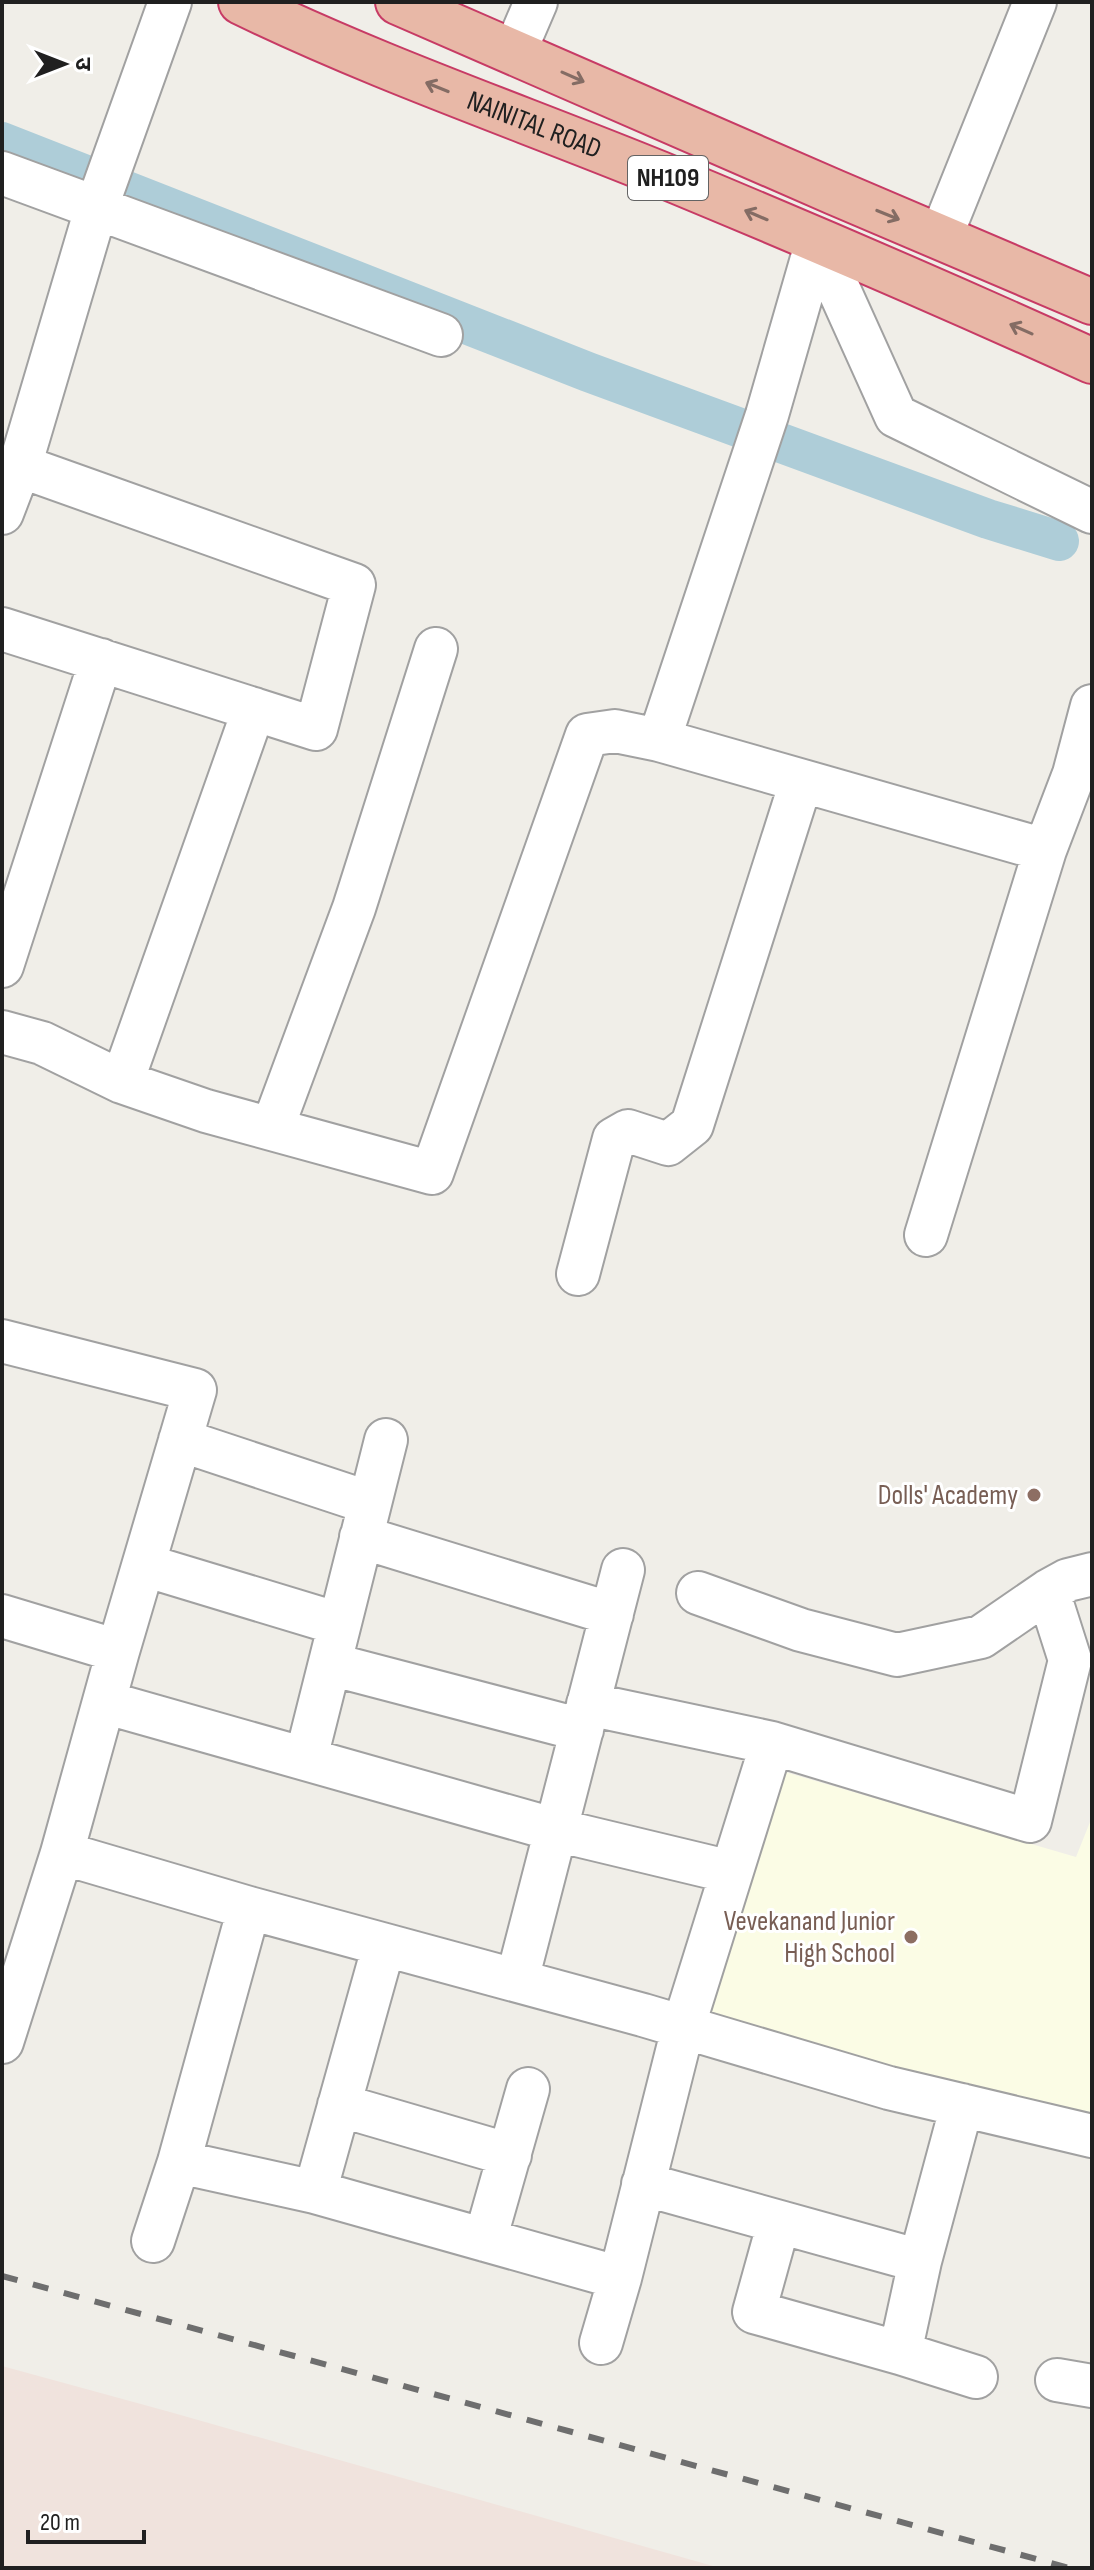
<svg xmlns="http://www.w3.org/2000/svg" width="1094" height="2570" font-family="'Sofia Sans Condensed','Noto Sans Devanagari',sans-serif">
  <style>
    .education { fill: #fbfce5 }
    .military { fill: #f0e3dd }
    .lines { fill: none; stroke-linecap: round; stroke-linejoin: round }
    .canal { stroke: #aecdd8; stroke-width: 40 }
    .minor-casing { stroke: #a1a1a1; stroke-width: 46 }
    .trunk-casing { stroke: #c73b65; stroke-width: 48 }
    .minor { stroke: #fff; stroke-width: 42 }
    .trunk { stroke: #e8b8a7; stroke-width: 44 }
    .rail { stroke: #6e6e6e; stroke-width: 6; stroke-dasharray: 16 16; stroke-linecap: butt }
    .oneway { stroke: #846c64 }
    .education-dot { fill: #8d6e63; stroke: #fff; stroke-width: 3 }
    .labels { text-anchor: middle; dominant-baseline: central; stroke-width: 6; stroke-linejoin: round; paint-order: stroke }
    .shield { fill: #fff; stroke: #636363; stroke-width: 2 }
    .shield-label { font-size: 26px; font-weight: bold; fill: #202020 }
    .street-label { font-size: 28px; fill: #202020; stroke: #fff }
    .education-label { font-size: 28px; fill: #785e54; stroke: #fff; text-anchor: end }
  </style>
  <rect width="100%" height="100%" fill="#f0eee8"/>
  <path class="education" d="M778,1770l298,87 16,-40v302l-385,-103z"/>
  <path class="military" d="M2,2366l168,46 550,156h-718z"/>
  <g class="lines">
    <path class="canal" d="M2,142l586,230 400,147 71,22"/>
    <g class="minor-casing">
      <path id="minor" d="M515,51l21,-49
        M2,173l439,162
        M941,236l94,-234
        M817,241l79,175 196,96
        M2,513l18,-47 76,-257 74,-207
        M2,629l314,100 38,-144 -334,-119
        M659,740l108,-325 50,-174
        M2,966l99,-306
        M2,1032l40,11 80,39 84,29 226,62 155,-438 28,-4 44,9 386,110 29,-76 18,-68
        M122,1082l132,-373
        M272,1129l82,-221 82,-259
        M926,1235l119,-385
        M578,1274l36,-135 14,-8 40,13 24,-19 109,-343
        M2,1341l193,49 -77,261 -56,202 187,55 394,107 246,73 203,48
        M180,1440l190,63
        M361,1537l251,77
        M144,1565l195,59
        M698,1593l103,37 96,25 84,-18 67,-46 20,-11 24,-6
        M2,1616l116,35
        M330,1664l252,66
        M104,1702l452,128 175,42
        M588,1704l184,39 258,78 40,-161 -22,-69
        M306,1758l80,-318
        M517,1980l106,-410
        M2,2042l60,-189
        M339,2105l171,50
        M179,2162l136,30 305,86
        M643,2184l277,77
        M315,2192l69,-247
        M779,2222l-25,90 146,41 76,24
        M485,2240l43,-151
        M153,2241l26,-79 70,-254
        M601,2343l19,-65 63,-250 89,-285
        M900,2353l20,-92 42,-156
        M1057,2380l35,6"/>
    </g>
    <g class="trunk-casing">
      <g id="trunk">
        <path id="s1" d="M241,2c136,66 279,115 419,172 145,60 289,122 432,187"/>
        <path d="M398,2l436,190 258,110"/>
      </g>
    </g>
    <use href="#minor" class="minor"/>
    <use href="#trunk" class="trunk"/>
    <path class="rail" d="M2,2276l1067,292"/>
  </g>
  <defs><path id="oneway-shaft" d="M-6 0H5M1.5-3L5.5 0L1.5 3" fill="none" stroke-width="1.6" stroke-linecap="round" stroke-linejoin="round" transform="scale(2)"/></defs>
  <g class="oneway">
    <use href="#oneway-shaft" transform="translate(573 77) rotate(24)"/>
    <use href="#oneway-shaft" transform="translate(437 87) rotate(-158)"/>
    <use href="#oneway-shaft" transform="translate(756 215) rotate(-157)"/>
    <use href="#oneway-shaft" transform="translate(888 215) rotate(22)"/>
    <use href="#oneway-shaft" transform="translate(1021 329) rotate(-156)"/>
  </g>
  <g class="education-dot">
    <circle cx="1034" cy="1495" r="8"/>
    <circle cx="911" cy="1937" r="8"/>
  </g>
  <g class="labels">
    <rect class="shield" x="628" y="156" width="80" height="44" rx="6"/>
    <g class="shield-label">
      <text x="668" y="178">NH109</text>
    </g>
    <g class="street-label">
      <text stroke="none"><textPath href="#s1" startOffset="318">NAINITAL ROAD</textPath></text>
    </g>
    <g class="education-label">
      <text x="1018" y="1495">Dolls' Academy</text>
      <text x="895" y="1921">Vevekanand Junior<tspan x="895" dy="32">High School</tspan></text>
    </g>
  </g>
  <rect width="1094" height="2570" fill="none" stroke="#202020" stroke-width="8"/>
  <g transform="translate(64 64) rotate(90)" stroke="#ffffff" stroke-width="6" paint-order="stroke">
  <path d="M0-6L14 30L0 20L-14 30Z" fill="#202020"/>
  <text y="-12" font-size="22" font-weight="bold" text-anchor="middle" fill="#202020">उ</text>
  </g>
  <path d="M28 2530v12h116v-12" fill="none" stroke="#202020" stroke-width="4"/>
  <text x="40" y="2530" font-size="24" fill="#202020" stroke="#ffffff" stroke-width="6" paint-order="stroke">20 m</text>
</svg>
